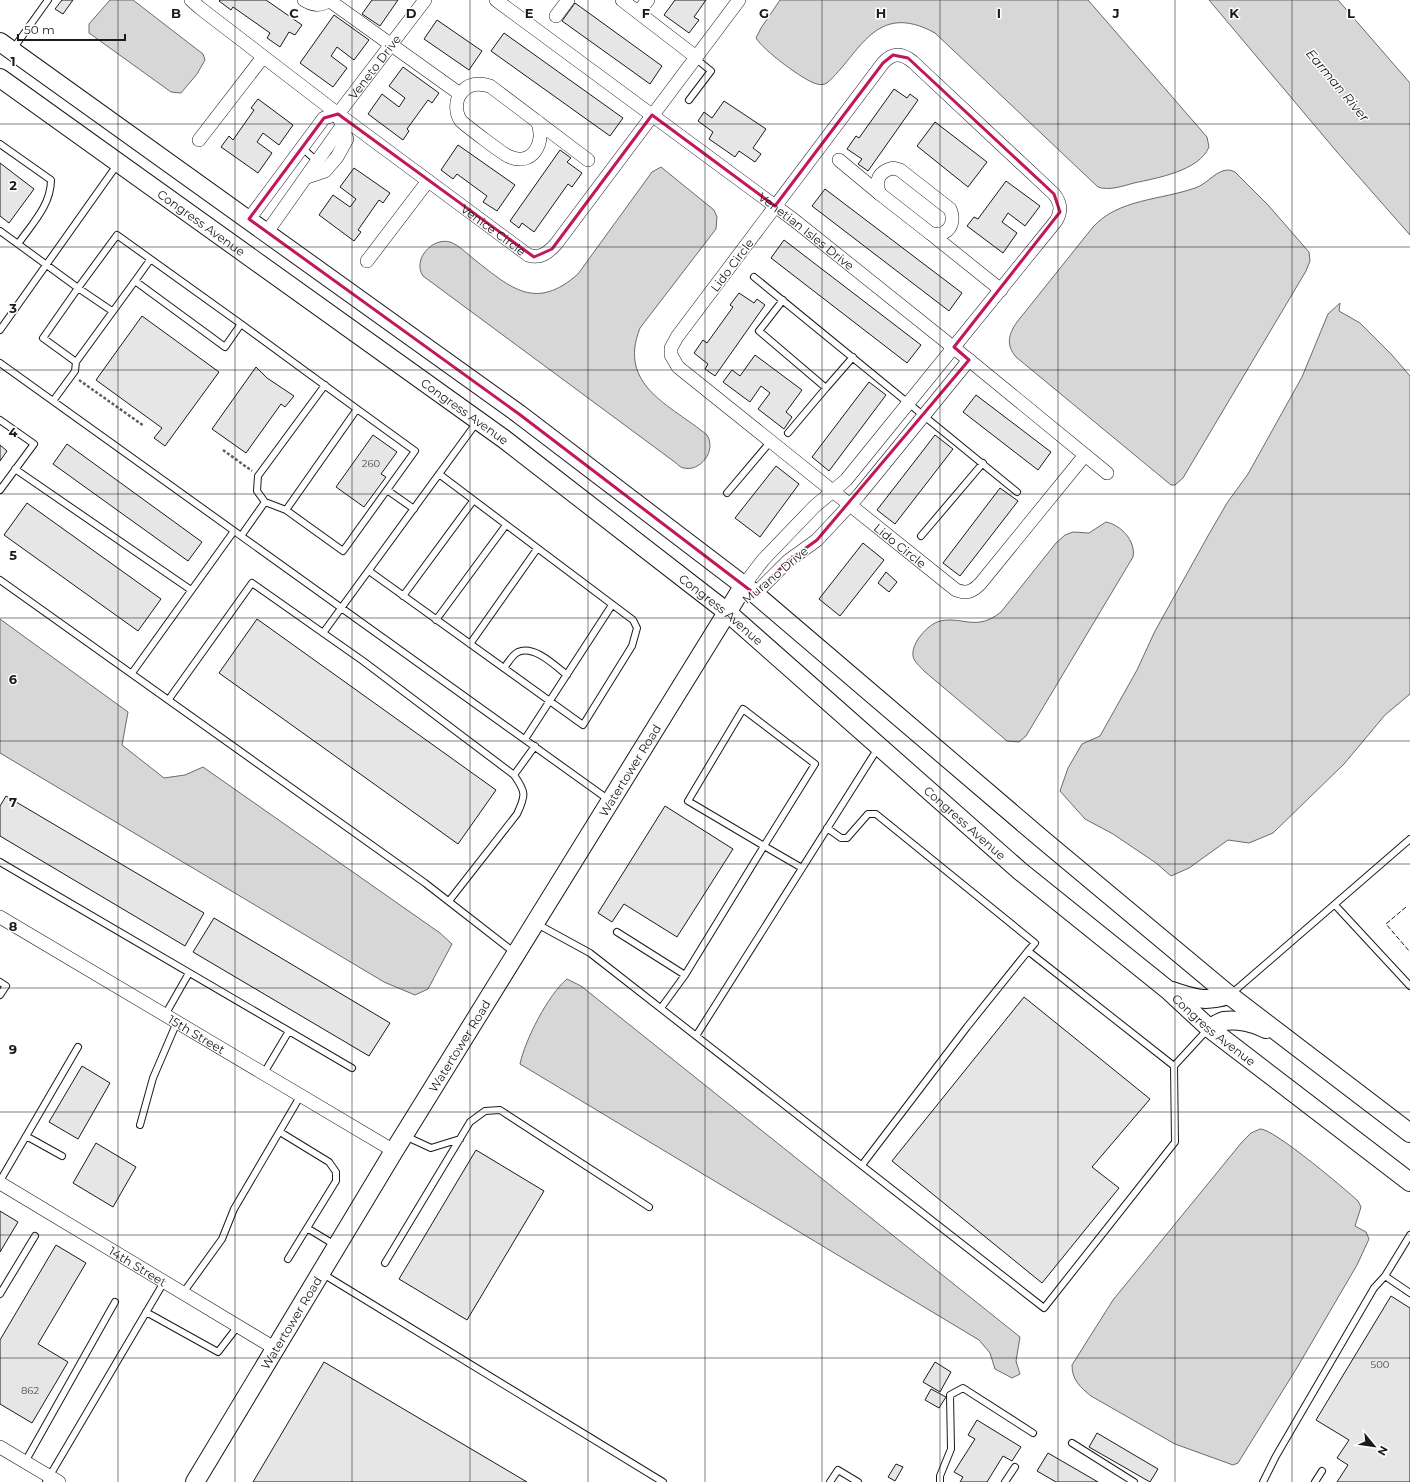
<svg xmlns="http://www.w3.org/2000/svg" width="1410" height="1482" font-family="Montserrat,sans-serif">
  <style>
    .water { fill: #d7d7d7; stroke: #6a6a6a }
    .building { fill: #e6e6e6; stroke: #1a1a1a }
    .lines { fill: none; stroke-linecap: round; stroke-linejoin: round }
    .lane-casing { stroke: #1a1a1a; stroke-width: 8 }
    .street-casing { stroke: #1a1a1a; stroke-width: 14 }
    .secondary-casing { stroke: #1a1a1a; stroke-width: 20 }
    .path { stroke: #5f5f5f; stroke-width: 2.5; stroke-dasharray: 3 2; stroke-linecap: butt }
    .lane { stroke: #fff; stroke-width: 6 }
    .street { stroke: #fff; stroke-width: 13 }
    .secondary { stroke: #fff; stroke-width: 18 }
    .fence { stroke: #1a1a1a; stroke-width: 1; stroke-dasharray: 5 2; stroke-linecap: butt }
    .marked { fill: none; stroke: #c2185b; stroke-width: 3; stroke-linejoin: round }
    .grid { fill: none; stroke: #1a1a1a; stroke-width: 1; stroke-opacity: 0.55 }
    .labels { text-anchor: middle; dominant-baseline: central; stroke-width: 3; stroke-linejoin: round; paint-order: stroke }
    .number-label { font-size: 10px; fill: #4d4d4d }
    .street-label { font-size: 12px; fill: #1a1a1a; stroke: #fff }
    .water-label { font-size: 13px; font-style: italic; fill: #1a1a1a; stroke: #fff }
    .grid-label { font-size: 13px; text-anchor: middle; font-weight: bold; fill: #1a1a1a; stroke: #fff; stroke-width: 3; stroke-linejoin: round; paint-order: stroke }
  </style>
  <rect width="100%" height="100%" fill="#fff"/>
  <path class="water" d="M110,0h23l70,54 2,6 -8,14 -16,19 -10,-1 -82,-59v-9z
    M780,0h308l119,137 2,10c-10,24 -52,31 -75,36 -11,3 -25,8 -36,4l-163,-154c-60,-33 -75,21 -108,50 -4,2 -6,2 -10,1 -13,-3 -54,-34 -61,-46l5,-10z
    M1209,0h129l72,83v152l-73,-83z
    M661,167l53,43 3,7 -1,12 -76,99c-23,58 31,77 67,107 10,16 -7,37 -23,33 -3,0 -6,-3 -8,-5l-253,-187c-11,-16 9,-39 27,-34 9,3 17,12 25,18 37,29 61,51 103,14l74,-102z
    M1230,170l5,2 33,33 41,47 1,9 -4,10 -123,207 -8,7h-4l-155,-128c-10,-12 -8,-22 1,-35l76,-95c25,-28 68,-27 102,-39 13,-4 21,-19 35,-18z
    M1340,303l-1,8 21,12 32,32 18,21v318l-25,21 -41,49 -71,69 -24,10 -21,-3 -39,28 -18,8 -15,-13 -43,-29 -28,-15 -25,-28 8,-23 14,-24 18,-8 37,-66 18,-39 54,-97 18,-31 21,-29 54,-97 26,-63z
    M1106,522c15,3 30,19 27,35l-107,179 -7,6 -12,-1 -83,-70c-4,-5 -10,-9 -11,-15 -2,-13 15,-32 27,-35 23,-5 36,11 61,-9l55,-69 9,-8 8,-3 16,1z
    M0,619l128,93 -6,33 42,33 21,-3 18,-8 237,166 12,11 -24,45 -13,6 -31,-13 -384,-229z
    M567,979l14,7 439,351 -4,24 4,13 -8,4 -17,-9 -5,-16 -11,-13 -459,-276c5,-24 28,-69 47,-85z
    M1260,1129c13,-1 85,60 98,72l3,6 -6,19 11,6 3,7 -12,26 -59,101 -60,97 -5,2 -58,-21 -84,-48c-11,-9 -19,-16 -19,-31l41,-65 129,-158 9,-9z"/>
  <path class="building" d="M62,0h11l-10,14 -8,-5z
    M220,0h46l36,25 -7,10 -6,-3 -9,15 -13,-9 3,-5 -37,-26 -2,3 -12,-9z
    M372,0h26l-18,26 -18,-12z
    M675,0h31l-12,17 5,3 -10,13 -25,-18z
    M575,3l87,63 -12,18 -88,-63z
    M334,15l35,25 -15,20 -17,-13 -6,9 16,12 -14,19 -33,-24z
    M437,20l45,31 -13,19 -45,-31z
    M504,33l119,85 -13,18 -119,-85z
    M403,67l36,26 -7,10 -4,-3 -21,29 2,2 -6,9 -35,-26 14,-20 17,13 6,-9 -16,-12z
    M894,89l13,9 3,-4 8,6 -50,71 -10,-7 4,-5 -15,-10 9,-13 3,2z
    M258,99l35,26 -14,20 -16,-12 -6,9 15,11 -14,20 -37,-26 8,-11 4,4 21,-30 -3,-2z
    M724,101l42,28 -13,19 8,6 -6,8 -16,-11 -4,6 -26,-18 4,-7 -15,-11 6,-9 8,6z
    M935,122l52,40 -19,25 -51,-41z
    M458,145l57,40 -18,26 -14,-9 4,-6 -30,-22 -4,5 -12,-9z
    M560,150l11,8 -4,4 15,11 -10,14 -4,-3 -34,48 -12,-9 -3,5 -9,-7z
    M0,163l34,26 -25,34 -9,-7z
    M354,168l36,25 -7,10 -4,-3 -21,30 3,2 -7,9 -35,-26 14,-20 17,12 6,-8 -16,-12z
    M1006,181l34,25 -15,20 -17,-13 -6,9 15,11 -14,20 -36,-27 7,-9 4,2z
    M825,189l137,104 -13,18 -137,-105z
    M784,240l137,105 -14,18 -136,-105z
    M739,293l15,10 3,-4 8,6 -50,71 -10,-7 3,-5 -14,-11 9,-13 4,3 26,-36 -3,-2z
    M142,316l77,56 -54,74 -11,-8 8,-10 -66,-48z
    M755,355l47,35 -16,22 6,5 -8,12 -26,-20 12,-16 -9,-7 -11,16 -27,-20 9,-12 8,6z
    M256,367l11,11 27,18 -9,11 -4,-3 -35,49 -34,-24z
    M869,382l17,13 -57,76 -17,-14z
    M976,395l75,57 -13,18 -75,-58z
    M373,435l24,17 -16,22 5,3 -22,30 -28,-20z
    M935,435l18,14 -58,75 -18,-14z
    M67,444l135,98 -14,19 -135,-97z
    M0,445l7,6 -7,10z
    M776,466l23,18 -39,53 -25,-19z
    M1000,488l18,13 -58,75 -17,-13z
    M27,503l134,96 -23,32 -134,-96z
    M863,543l21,17 -44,56 -21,-17z
    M886,572l11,10 -8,10 -11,-9z
    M257,619l239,171 -38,54 -239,-171z
    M6,796l198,117 -19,33 -185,-110v-30z
    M665,806l68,43 -56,88 -53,-33 -12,18 -14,-9z
    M214,918l176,105 -21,33 -176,-104z
    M1024,997l126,102 -58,68 27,21 -77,95 -150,-122z
    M82,1066l28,17 -32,56 -29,-17z
    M96,1143l40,24 -23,40 -40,-24z
    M476,1150l68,41 -77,129 -68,-41z
    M0,1211l18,11 -18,30z
    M56,1245l30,18 -48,81 30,18 -36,61 -32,-19v-64z
    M1391,1296l19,12v174h-73l11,-17 -11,-7 12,-18 -33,-20z
    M324,1362l203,120h-274z
    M935,1362l16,10 -11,20 -17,-10z
    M931,1389l15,8 -7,11 -14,-8z
    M977,1420l44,27 -9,14 -9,-5 -16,26h-27l3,-5 -9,-5 21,-33 -7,-4z
    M1097,1433l61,36 -8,13 -61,-35z
    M1048,1453l50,29h-42l-19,-11z
    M896,1464l7,3 -8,14 -7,-4z"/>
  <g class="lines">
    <g class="lane-casing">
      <path id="lane" d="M13,49l35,-49
        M689,100l22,-29 -16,-13
        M0,144l51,36c0,25 -19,44 -33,64l60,44 39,-53 124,89 -16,23 -90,-66 -59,81 -1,9 -22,30
        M302,148l15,13
        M0,231l18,13
        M754,277l263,215
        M135,281l15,-21
        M783,300l-24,31 67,57 27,-31
        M241,324l116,85
        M0,330l117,-165
        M76,362l-33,-24 35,-50 34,23
        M0,363l609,437
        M0,420l34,24 -34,46
        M788,433l38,-45
        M15,469l176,121
        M387,490l27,19
        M727,493l44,-52
        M265,502l-8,-11 1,-15 67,-91
        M241,536l24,-34 21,8 71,-101 58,42 -72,100 -57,-41
        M921,536l62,-73
        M369,571l214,154 49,-79 5,-18 -4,-8 -194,-146
        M0,580l425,303 90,70
        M403,596l70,-95
        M436,620l70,-95
        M323,633l154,-211
        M470,644l67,-95
        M504,668c4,-5 8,-13 14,-16 17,-7 37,14 49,23
        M132,673l102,-142
        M169,699l83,-116 111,78 151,114 21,-29
        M525,739l87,-134
        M827,828l14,10h6l21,-24h8l159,129 -7,8 146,115
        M0,862l352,206
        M449,901l68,-87c9,-19 9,-22 -3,-39
        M1335,905l75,81
        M537,924l53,29 454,355 131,-166 -1,-76 34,-37
        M617,932l68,43
        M0,982l6,4 -6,9
        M1231,994l179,-155
        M661,1008l24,-33 79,-129 -76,-45 55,-92 72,55 -51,82 38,22
        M165,1015l24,-42
        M696,1036l182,-288
        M264,1073l25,-42
        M140,1125l13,-47 24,-56
        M280,1132l49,30 7,10v9l-48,78
        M26,1136l36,20
        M405,1136l26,12 29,-9
        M862,1165l105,-138 61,-76
        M0,1181l78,-134
        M307,1228l28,17
        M385,1263l85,-141 15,-11 15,-1 149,97
        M323,1274l340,208
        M1385,1276l25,17
        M183,1293l39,-54 12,-30 67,-114
        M0,1294l35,-58
        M146,1312l72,40 20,-26
        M1072,1443l62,39
        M25,1462l90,-160
        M46,1482l118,-200
        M830,1482l8,-12 20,12
        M940,1482v-6l11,-27 -1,-54 13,-7 70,45
        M1005,1482l10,-15
        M1263,1482l13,-26 98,-168 11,-12 25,-41
        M1315,1482l7,-11"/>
    </g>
    <g class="street-casing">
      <g id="street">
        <path id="s1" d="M191,0l9,8 138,106 190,141c12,4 20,-2 28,-11l183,-244"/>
        <path d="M304,0c10,6 17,6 26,0"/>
        <path id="s2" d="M496,0l298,220 175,140 138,113"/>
        <path d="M622,0l74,57"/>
        <path d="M330,1l130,93"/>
        <path d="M638,12l10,-12"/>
        <path d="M556,16l12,-16"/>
        <path d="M537,121c10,21 -5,47 -29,35 -5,-2 -43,-31 -47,-35 -6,-8 -6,-22 1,-29 7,-9 18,-9 28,-6l98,74"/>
        <path d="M199,140l64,-83"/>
        <path d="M839,160l41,34"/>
        <path d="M893,168l7,2 50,39c7,16 -4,29 -20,24l-50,-39c-6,-13 -1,-23 13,-26z"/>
        <path d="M307,177l18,-6 12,-14 10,-18 -5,-13"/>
        <path id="s3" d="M249,219l75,-101 14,-4 87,-114"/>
        <path d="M267,232l75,-106 -4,-12"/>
        <path d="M930,233l71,57"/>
        <path d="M367,261l61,-80"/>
        <path id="s4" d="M744,585l19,-25 50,-52 2,-2 31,-26 210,-259c6,-10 5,-18 -2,-27l-141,-132c-11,-9 -20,-10 -30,1l-206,274 -6,11v7l7,12 278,223c10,4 16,2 24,-6l105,-129"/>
        <path d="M755,594l33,-33 29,-21 42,-45 110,-135"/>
        <path id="s5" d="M0,917l394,234"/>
        <path id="s6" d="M0,1183l276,166"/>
        <path d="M0,1447l59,35"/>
      </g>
    </g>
    <g class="secondary-casing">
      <g id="secondary">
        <path d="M0,42l519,372 236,180 287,245 187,156 181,138"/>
        <path id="s7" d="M0,78l504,361 223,173 293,259 148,119 41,38 201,154"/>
        <path d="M1172,991c23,8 34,11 57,4"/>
        <path d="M1209,1028c5,-2 11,-6 15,-7 14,-2 31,2 42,8"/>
        <path id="s8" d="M195,1482l199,-331 350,-566"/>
      </g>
    </g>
    <path class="path" d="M79,380l65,46
      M223,450l29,21"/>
    <use href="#lane" class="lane"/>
    <use href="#street" class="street"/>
    <use href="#secondary" class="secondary"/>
    <path class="fence" d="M1406,907l-20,17 24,28"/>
  </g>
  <path class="marked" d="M893,55l15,3 146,136 6,18 -106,135 15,13 -152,180 -29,21 -33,33 -236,-180 -270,-195 75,-101 14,-4 196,143 18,-8 100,-134 123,91 108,-143z"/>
  <path class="grid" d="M118,0v1482M235,0v1482M352,0v1482M470,0v1482M588,0v1482M705,0v1482M822,0v1482M940,0v1482M1058,0v1482M1175,0v1482M1292,0v1482M0,124h1410M0,247h1410M0,370h1410M0,494h1410M0,618h1410M0,741h1410M0,864h1410M0,988h1410M0,1112h1410M0,1235h1410M0,1358h1410"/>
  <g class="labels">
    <g class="number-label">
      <text x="371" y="463">260</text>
      <text x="1380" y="1364">500</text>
      <text x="30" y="1390">862</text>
    </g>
    <g class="street-label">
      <text stroke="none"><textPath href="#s3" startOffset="200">Veneto Drive</textPath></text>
      <text stroke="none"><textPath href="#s7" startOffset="248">Congress Avenue</textPath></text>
      <text stroke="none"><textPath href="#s1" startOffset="380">Venice Circle</textPath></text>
      <text stroke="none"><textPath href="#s2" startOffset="387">Venetian Isles Drive</textPath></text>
      <text transform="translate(732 265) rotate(-53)">Lido Circle</text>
      <text stroke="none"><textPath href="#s7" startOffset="572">Congress Avenue</textPath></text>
      <text stroke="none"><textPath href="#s4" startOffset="1398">Lido Circle</textPath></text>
      <text transform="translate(775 575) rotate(-40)">Murano Drive</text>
      <text stroke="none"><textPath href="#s7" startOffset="896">Congress Avenue</textPath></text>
      <text stroke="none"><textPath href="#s8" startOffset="834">Watertower Road</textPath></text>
      <text stroke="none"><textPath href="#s7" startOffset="1220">Congress Avenue</textPath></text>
      <text stroke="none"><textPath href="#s7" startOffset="1544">Congress Avenue</textPath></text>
      <text stroke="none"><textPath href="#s5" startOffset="229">15th Street</textPath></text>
      <text stroke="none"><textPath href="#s8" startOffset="510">Watertower Road</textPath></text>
      <text stroke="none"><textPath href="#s6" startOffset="161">14th Street</textPath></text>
      <text stroke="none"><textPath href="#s8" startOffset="186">Watertower Road</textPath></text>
    </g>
    <g class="water-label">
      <text transform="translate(1338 85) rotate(50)">Earman River</text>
    </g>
  </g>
  <g class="grid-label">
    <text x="176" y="18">B</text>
    <text x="294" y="18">C</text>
    <text x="411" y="18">D</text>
    <text x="529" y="18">E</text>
    <text x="646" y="18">F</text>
    <text x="764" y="18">G</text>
    <text x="881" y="18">H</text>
    <text x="999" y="18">I</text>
    <text x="1116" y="18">J</text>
    <text x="1234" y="18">K</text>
    <text x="1351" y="18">L</text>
    <text x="13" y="66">1</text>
    <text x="13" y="190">2</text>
    <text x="13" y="313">3</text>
    <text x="13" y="437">4</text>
    <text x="13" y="560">5</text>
    <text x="13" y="684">6</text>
    <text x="13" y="807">7</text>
    <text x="13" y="931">8</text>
    <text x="13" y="1054">9</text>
  </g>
  <g transform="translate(1374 1446) rotate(119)" stroke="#ffffff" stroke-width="3" paint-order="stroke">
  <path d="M0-3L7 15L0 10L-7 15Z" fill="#1a1a1a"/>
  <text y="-6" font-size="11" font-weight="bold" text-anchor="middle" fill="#1a1a1a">N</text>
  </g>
  <path d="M18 34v6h107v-6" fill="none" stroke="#1a1a1a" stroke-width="2"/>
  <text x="24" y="34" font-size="12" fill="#1a1a1a" stroke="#ffffff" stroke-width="3" paint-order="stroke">50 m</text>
</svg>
